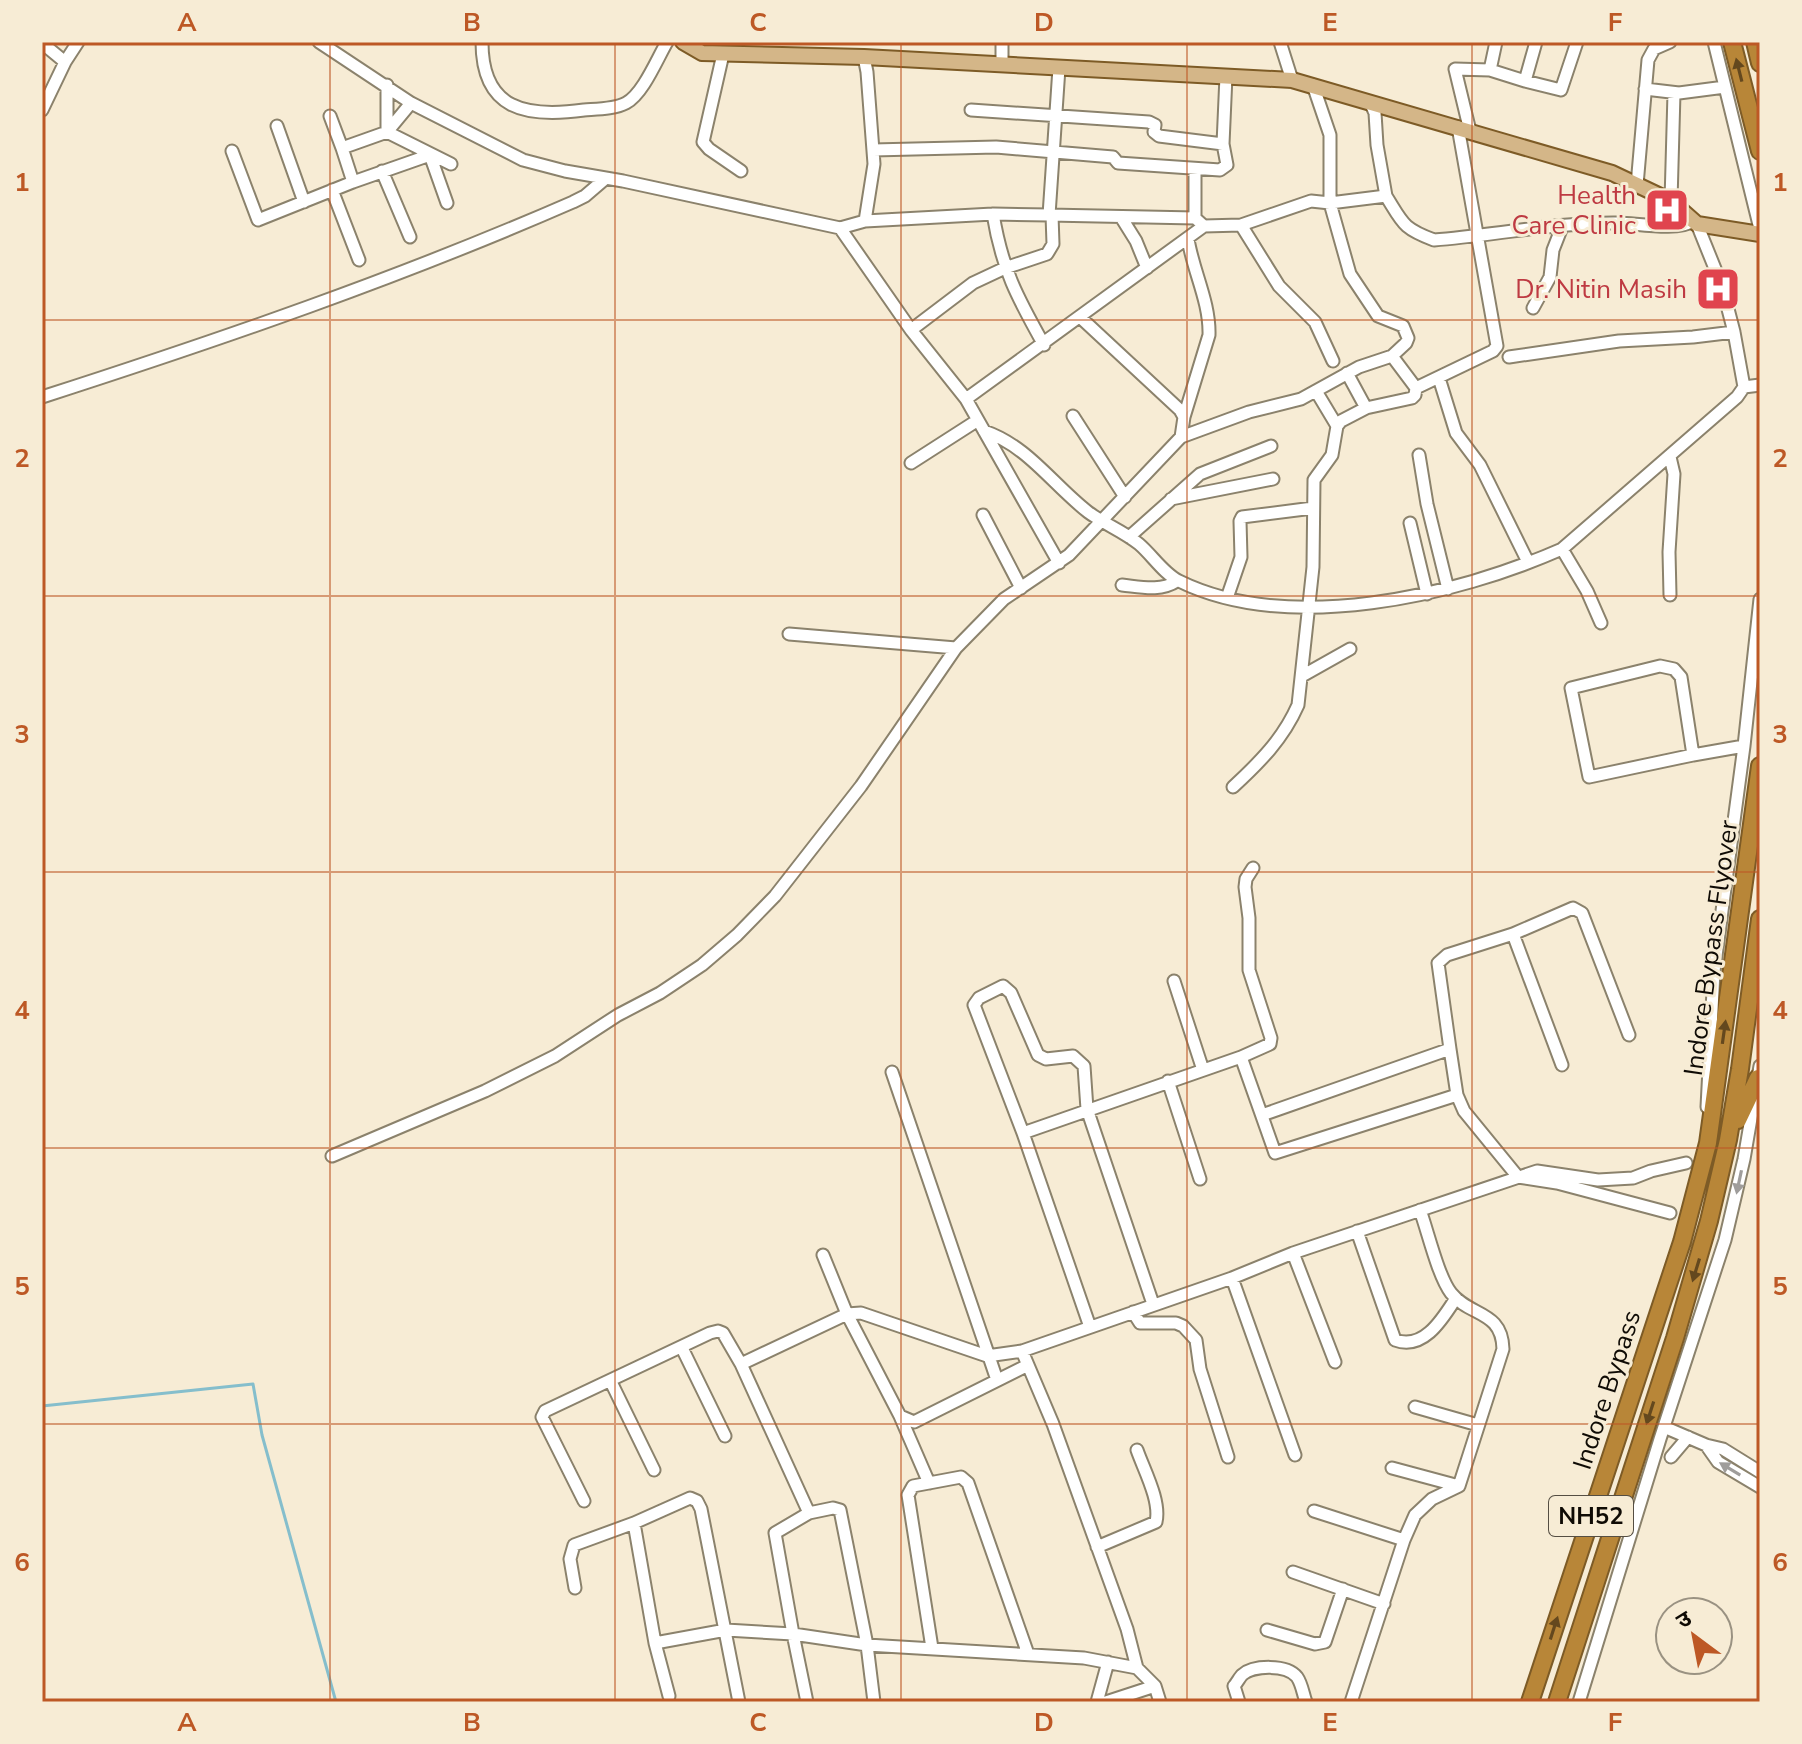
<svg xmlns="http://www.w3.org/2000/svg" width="1802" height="1744" font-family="'Nunito Sans','Noto Sans Devanagari',sans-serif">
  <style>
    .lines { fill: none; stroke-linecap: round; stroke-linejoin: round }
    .stream { stroke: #85becc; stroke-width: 3 }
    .minor-casing { stroke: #8b826c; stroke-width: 15 }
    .major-casing { stroke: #7d5b26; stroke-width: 18 }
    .highway-casing { stroke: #7d5b26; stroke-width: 20 }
    .minor { stroke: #fff; stroke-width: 11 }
    .major { stroke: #d4b688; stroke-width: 14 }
    .highway { stroke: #b88638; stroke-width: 16 }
    .oneway { fill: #64481e }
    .oneway2 { fill: #9f9d9b }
    .grid { fill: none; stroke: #bd5825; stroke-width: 2; stroke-opacity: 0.55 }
    .labels { text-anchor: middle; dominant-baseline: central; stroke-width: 6; stroke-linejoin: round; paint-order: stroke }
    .shield { fill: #f7ecd5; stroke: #554e43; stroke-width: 2 }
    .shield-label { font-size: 24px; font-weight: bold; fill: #0f0b05 }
    .health-label { font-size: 26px; fill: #be3a42; stroke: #f7ecd5; text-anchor: end }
    .street-label { font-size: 26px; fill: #0f0b05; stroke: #f7ecd5 }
    .neatline { fill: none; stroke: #bd5825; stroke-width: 3 }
    .grid-label { font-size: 26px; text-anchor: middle; font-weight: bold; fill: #bd5825 }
  </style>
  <rect width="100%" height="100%" fill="#f7ecd5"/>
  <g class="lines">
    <path class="stream" d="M42,1406l211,-22 9,51 74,267"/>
    <g class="minor-casing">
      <path id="minor" d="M319,42l92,61 112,57 42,11 58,10 217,47 25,-7 128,-7 56,1 10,-147
        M482,42c0,68 44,76 102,68 13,-1 31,-1 42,-7 17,-9 31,-44 41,-61
        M1002,42v21
        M1280,42l12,38
        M1714,42l46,187
        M42,43l23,19
        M723,54l-20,88 6,7 32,22
        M864,57l3,15 7,92 -9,57
        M1490,70l6,-28
        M1525,81l36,9 16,-48
        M1313,85l17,50v68l20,71 28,42 25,10 5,12 -2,5 -14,13
        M1645,89l34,4 46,-6
        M1370,102l5,11 2,32 9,51
        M411,103l-24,29 64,32
        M42,110l23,-48 13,-20
        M971,110l178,12 6,3 -1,7 5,4 64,8
        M330,116l12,32
        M277,126l27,76
        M1470,131l-15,-62 35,1 35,11 11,-39
        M873,150l123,-3 117,10 5,6 102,7 7,-5 -4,-21 3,-68
        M232,151l26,69 95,-38 -11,-34 45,-16v-47
        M1195,169v49
        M382,171l28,66
        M353,182l77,-27 17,48
        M1637,185l11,-125 6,-11 16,-7
        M332,190l27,70
        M1671,201l3,-108
        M993,214c9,55 24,83 51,131
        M1049,215l146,3 9,8
        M1121,217l15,24 11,27
        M1697,224l25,62 12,46
        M1241,225l38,61 36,36 18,39
        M840,228l71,102 55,69 93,164
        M1533,308l17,-31 3,-27 9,-23
        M1081,318l99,92 4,7 -3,20
        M911,330l62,-47 32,-15 42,-14 6,-10 -1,-29
        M1509,357l110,-16 74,-4 41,-5 10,55 -7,10 -175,152
        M1347,373l19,35
        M1439,378l17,55 24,32 48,97
        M1744,387l16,-2
        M1316,391l21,35
        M42,397c180,-58 357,-119 531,-195l12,-6 21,-18
        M966,399l238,-173 37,-1 70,-24 19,2 56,-7c17,27 16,32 48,44 62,-5 124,-18 186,-17 20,1 59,8 73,-2
        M1073,416l52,81
        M1184,417l25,-82c1,-33 -16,-64 -21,-96
        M984,431c44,15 68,53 104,81 16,12 35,19 51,32 13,11 25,30 40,37 110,54 276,15 383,-32l25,42 14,32
        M1419,455l8,49 21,85
        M911,463l67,-43
        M1171,499l102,-20
        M983,515l38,73
        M1410,523l17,71
        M1129,537l71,-63 71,-28
        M1122,585c19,2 38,7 55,-4
        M1670,595l-1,-43 5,-78 -4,-17
        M1227,598l14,-41 -1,-36 2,-4 71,-9
        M789,634l167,14 48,-49 65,-44 112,-118 68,-25 52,-13 58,-32 33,-11 24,32
        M1660,666l14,3 7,8 12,78 -104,22 -18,-89z
        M1302,676l48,-27
        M1693,755l51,-9
        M1233,787c27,-25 50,-48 65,-82l15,-138 1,-87 18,-25 5,-29 4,-5 25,-13 46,-10 3,-3 1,-7 77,-37 4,-5 -39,-219
        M1513,934l49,131
        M1174,981l29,89
        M1450,1049l-12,-86 9,-8 66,-21 60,-26 9,5 47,122
        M1241,1057l34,96 182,-58
        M892,1072l105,308
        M1168,1081l32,98
        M1707,1107l7,-136 30,-225 16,-147
        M1262,1115l188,-66 7,46 7,16 54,66 39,6 113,30
        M1023,1133l-49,-128 5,-7 24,-12 8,7 27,62 8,4 27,-3 11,10 3,43 66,195
        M332,1156l153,-65 70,-35 63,-41 42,-22 42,-28 35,-30 38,-39 86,-110 95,-138
        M1357,1231l38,109c29,11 48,-22 61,-42
        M1293,1253l42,109
        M823,1255l24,59 53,102 14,6 114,-57
        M1232,1278l63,177
        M1133,1312l7,11h36l7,3 13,14 4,29 28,88
        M1090,1327l-67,-194 218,-76 29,-13 1,-6 -22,-68v-52l-4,-31 1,-8 7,-11
        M682,1348l43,88
        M1022,1351l31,73 74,205 10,39 18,18 5,16
        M611,1382l43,88
        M1415,1407l63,18
        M900,1416l29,67
        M1664,1427l42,18 17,4 37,23
        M1706,1445l12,17 42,25
        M1671,1457l17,-20
        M1392,1468l67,18
        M584,1501l-42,-84 3,-6 165,-78 8,-2 5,2 18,31 106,-50 14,-1 126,43 35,-5 210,-73 61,-25 244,-82 61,9 35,-2 18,-7 35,-8
        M1314,1511l90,29
        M634,1523l56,-25 7,3 4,8 38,193
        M1097,1547l59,-25c5,-21 -12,-52 -19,-72
        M1293,1572l91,32
        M575,1588l-5,-29 4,-14 60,-22 21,120 14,53
        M1267,1630l48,14 10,-2 18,-53
        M655,1643l71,-13 67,4 -18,-101 34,-20 -68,-149
        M932,1648l-24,-153 5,-9 48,-9 7,6 60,171
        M807,1702l-14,-68 74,11 -27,-135 -7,-2 -24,5
        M874,1702l-7,-57 217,13 53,10
        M1097,1702l11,-40
        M1106,1702l49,-16
        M1239,1702l-5,-16c2,-2 6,-9 8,-11 11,-10 45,-11 55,2 5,7 6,17 9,25
        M1351,1702l53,-162 11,-25 17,-16 27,-13 44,-137c-1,-39 -33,-32 -52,-56 -13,-17 -23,-61 -31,-83
        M1579,1702l81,-263 65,-199 19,-81 16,-93"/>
    </g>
    <g class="major-casing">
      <path id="major" d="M683,42l19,11 162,4 428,23 320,93 59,28 26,23 63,10"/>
    </g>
    <g class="highway-casing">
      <path id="highway" d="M1732,42l28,109
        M1755,42l5,21
        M1738,1120l20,-42
        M1530,1702l152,-460 26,-99 52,-377
        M1557,1702l118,-364 34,-117 19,-81 12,-71 20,-150"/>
    </g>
    <use href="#minor" class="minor"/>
    <use href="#major" class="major"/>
    <use href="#highway" class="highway"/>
  </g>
  <defs><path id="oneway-solid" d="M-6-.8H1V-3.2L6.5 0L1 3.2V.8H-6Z" transform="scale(2)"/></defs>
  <g class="oneway">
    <use href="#oneway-solid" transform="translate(1739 70) rotate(-104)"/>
    <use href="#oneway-solid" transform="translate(1724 1032) rotate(-82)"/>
    <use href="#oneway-solid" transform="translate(1696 1270) rotate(107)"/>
    <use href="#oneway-solid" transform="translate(1650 1413) rotate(108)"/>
    <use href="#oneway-solid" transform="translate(1554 1628) rotate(-72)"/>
  </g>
  <g class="oneway2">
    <use href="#oneway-solid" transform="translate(1739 1182) rotate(102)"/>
    <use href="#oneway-solid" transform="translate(1730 1469) rotate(-149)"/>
  </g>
  <path class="grid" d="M330,42v1660M615,42v1660M901,42v1660M1187,42v1660M1472,42v1660M42,320h1718M42,596h1718M42,872h1718M42,1148h1718M42,1424h1718"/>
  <defs>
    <g id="hospital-square" transform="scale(2.3)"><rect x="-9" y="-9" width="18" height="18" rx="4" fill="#e0444e" stroke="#f7ecd5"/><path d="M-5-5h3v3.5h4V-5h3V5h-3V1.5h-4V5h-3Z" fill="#fff"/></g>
  </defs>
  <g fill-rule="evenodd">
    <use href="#hospital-square" x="1667" y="210"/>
    <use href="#hospital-square" x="1718" y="289"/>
  </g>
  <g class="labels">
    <rect class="shield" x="1549" y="1496" width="84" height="40" rx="6"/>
    <g class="shield-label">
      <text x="1591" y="1516">NH52</text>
    </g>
    <g class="health-label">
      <text x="1636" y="195">Health<tspan x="1636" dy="30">Care Clinic</tspan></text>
      <text x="1687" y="289">Dr. Nitin Masih</text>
    </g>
    <g class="street-label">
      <text transform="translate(1711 948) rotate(-82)">Indore Bypass Flyover</text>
      <text transform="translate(1607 1390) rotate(-72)">Indore Bypass</text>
    </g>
  </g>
  <rect width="1802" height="1744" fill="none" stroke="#f7ecd5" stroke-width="88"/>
  <g transform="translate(1694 1636) rotate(328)"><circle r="38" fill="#f7ecd5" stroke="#9a9282" stroke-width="2"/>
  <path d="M0-6L14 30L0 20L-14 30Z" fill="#bd5825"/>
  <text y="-12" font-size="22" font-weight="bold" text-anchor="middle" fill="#0f0b05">उ</text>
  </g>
  <rect x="44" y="44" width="1714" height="1656" class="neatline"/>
  <g class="grid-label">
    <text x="187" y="31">A</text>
    <text x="472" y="31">B</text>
    <text x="758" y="31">C</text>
    <text x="1044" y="31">D</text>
    <text x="1330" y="31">E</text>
    <text x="1615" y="31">F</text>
    <text x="22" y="191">1</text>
    <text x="1780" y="191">1</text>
    <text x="22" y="467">2</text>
    <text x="1780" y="467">2</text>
    <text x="22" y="743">3</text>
    <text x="1780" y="743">3</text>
    <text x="22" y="1019">4</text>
    <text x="1780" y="1019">4</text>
    <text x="22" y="1295">5</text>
    <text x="1780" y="1295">5</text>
    <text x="22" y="1571">6</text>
    <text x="1780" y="1571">6</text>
    <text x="187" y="1731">A</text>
    <text x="472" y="1731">B</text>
    <text x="758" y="1731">C</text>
    <text x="1044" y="1731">D</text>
    <text x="1330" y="1731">E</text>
    <text x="1615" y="1731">F</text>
  </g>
</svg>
